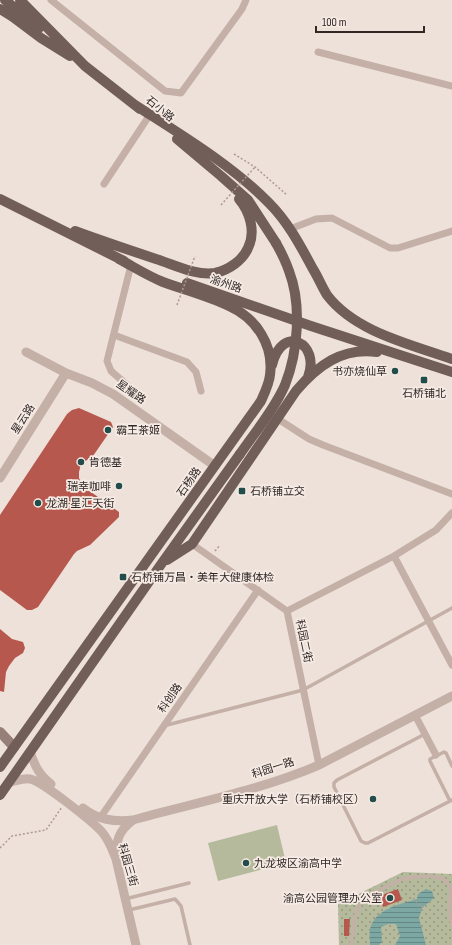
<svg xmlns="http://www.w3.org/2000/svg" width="452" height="945" font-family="'Sofia Sans Condensed','Noto Sans SC',sans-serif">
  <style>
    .park { fill: url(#park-dots) }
    .garden { fill: #b4ba9b }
    .water { fill: url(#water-rules) }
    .building { fill: #b7584e }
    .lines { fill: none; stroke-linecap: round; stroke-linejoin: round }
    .path { stroke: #af9a91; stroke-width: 1.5; stroke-dasharray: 2 2; stroke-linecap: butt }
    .service { stroke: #c4b0a7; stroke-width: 3.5 }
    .minor { stroke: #c4b0a7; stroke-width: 7 }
    .tertiary { stroke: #c4b0a7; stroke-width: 9 }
    .secondary { stroke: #977f79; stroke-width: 10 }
    .primary { stroke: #715e59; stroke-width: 10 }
    .path-bridge { stroke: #af9a91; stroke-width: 1.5; stroke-dasharray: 2 2; stroke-linecap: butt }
    .primary-bridge { stroke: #715e59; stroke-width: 10 }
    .poi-dot { fill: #214d4a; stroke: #f6ebe4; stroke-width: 1.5 }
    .labels { text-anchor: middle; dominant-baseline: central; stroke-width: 3.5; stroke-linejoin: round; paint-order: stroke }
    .street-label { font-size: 11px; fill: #312826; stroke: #f6ebe4 }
    .poi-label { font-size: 11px; fill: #312826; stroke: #f6ebe4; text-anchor: start }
  </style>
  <defs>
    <pattern id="park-dots" width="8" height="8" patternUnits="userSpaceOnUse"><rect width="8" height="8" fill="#b4ba9b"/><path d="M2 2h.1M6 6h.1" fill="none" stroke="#93977e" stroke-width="1.8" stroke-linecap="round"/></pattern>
    <pattern id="water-rules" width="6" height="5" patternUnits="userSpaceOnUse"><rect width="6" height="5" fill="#7ca7a2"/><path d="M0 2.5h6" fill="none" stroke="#668884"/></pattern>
  </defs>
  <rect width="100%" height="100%" fill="#ede1d9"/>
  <path class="park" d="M403,872l49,2v71h-113l-1,-41z"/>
  <path class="garden" d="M277,825l9,38 -68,18 -10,-38z"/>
  <path class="water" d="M426,889l6,2 2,7 -12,10 -3,10 7,27h-31l5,-9 -4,-12h-8l-7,3 1,15 -3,3h-9c0,-5 -1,-11 0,-16 5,-20 30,-25 47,-30l1,-5z"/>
  <path class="building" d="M79,408l32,14 2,5 -20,29 -12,8 -2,8v6l5,11 7,3 28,20v5l-29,28 -13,6 -3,3 -36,53 -6,3h-5l-27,-20v-75l67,-101 5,-4z
    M0,629l12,10 11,3 2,6 -2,5 -8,5 -6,8 -3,6 -2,20 -4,-1z
    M398,889l4,11 -19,7 -4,-11z
    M344,919h6l-1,17h-5z"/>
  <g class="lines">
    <path class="path" d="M234,154l21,13 32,28
      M215,551l5,-6
      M0,848l12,-12 34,-6 16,-23
      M413,898l11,11"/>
    <path class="service" d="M167,725l136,-35 149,-82
      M425,734l-88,46 -3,3v4l27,54 4,2h3l84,-43
      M450,801l-20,-40v-2l14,-7 2,1 6,13
      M125,899l64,-16
      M129,910l46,-11 6,7 9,39
      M351,945l3,-23 3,-12 5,-8 7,-7 31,-15 7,-2 22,-2 12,2 4,2 6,8 -2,21 3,16"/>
    <path class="minor" d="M51,0l114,91 16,2 61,-84 4,-9
      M318,52l134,34
      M104,184l45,-68
      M290,229l26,-10 16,-1 58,30h8l54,-17
      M114,335l73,27 9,10 5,19
      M127,385l-16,-14 -4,-10 24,-96
      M278,419l31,20 14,6 129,49
      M192,544l95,67 32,154
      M394,556l58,109
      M287,611l107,-55 42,-26 16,-17
      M415,715l21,40
      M100,818l158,-228"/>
    <path class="tertiary" d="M26,352l40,21 26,10 21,11 102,72
      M0,478l66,-105
      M30,752c5,14 9,23 21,32
      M9,782c7,-1 14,-4 21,-3 12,2 63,43 72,53 7,8 10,17 14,27l20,86
      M83,808c15,12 31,14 50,12
      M116,859c0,-18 2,-28 17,-39 61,-17 128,-30 186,-55l133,-69"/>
    <path class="secondary" d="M0,732l14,15"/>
    <path class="primary" d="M5,0l34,28
      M20,0l65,66 55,43
      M0,9l13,8 28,21 29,18
      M135,105c45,29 97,60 134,98 19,19 31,42 44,66 5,8 9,18 14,26 28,37 83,49 125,64
      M177,139l44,37 27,24 28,43
      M0,199l124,62
      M75,231c27,10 54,19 81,28 19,6 40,17 59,14 14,-3 28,-13 33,-25 8,-16 2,-36 -9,-49
      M187,283l124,43 141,46
      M272,365c10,-42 49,-22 36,12
      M167,560l25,-16 104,-153c21,-25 46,-44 81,-39
      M0,767l261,-366c4,-9 8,-17 9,-26 4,-30 -14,-57 -41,-69 -21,-10 -44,-16 -66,-24 -15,-6 -29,-15 -44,-23
      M0,795l162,-232 78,-109"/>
    <path class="path-bridge" d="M221,205l34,-38
      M177,305l18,-49"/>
    <path class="primary-bridge" d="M240,454c15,-22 34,-44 45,-69 13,-33 17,-80 4,-114 -3,-9 -8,-19 -13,-28"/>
  </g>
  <g class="poi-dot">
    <circle cx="395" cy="371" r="4"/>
    <rect x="420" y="376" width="8" height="8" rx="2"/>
    <circle cx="108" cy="430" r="4"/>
    <circle cx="81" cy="462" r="4"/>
    <circle cx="119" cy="486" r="4"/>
    <rect x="238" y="487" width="8" height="8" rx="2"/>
    <circle cx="38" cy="503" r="4"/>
    <rect x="119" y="573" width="8" height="8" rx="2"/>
    <circle cx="373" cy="799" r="4"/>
    <circle cx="246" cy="863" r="4"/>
    <circle cx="390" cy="898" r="4"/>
  </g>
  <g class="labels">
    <g class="street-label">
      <text transform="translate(160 109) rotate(39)">石小路</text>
      <text transform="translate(226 284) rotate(19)">渝州路</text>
      <text transform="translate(131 392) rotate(35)">星耀路</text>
      <text transform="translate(23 419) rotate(-57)">星云路</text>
      <text transform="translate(189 482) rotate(-55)">石杨路</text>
      <text transform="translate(304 641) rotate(78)">科园二街</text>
      <text transform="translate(170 698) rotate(-55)">科创路</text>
      <text transform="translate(273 768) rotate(-18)">科园一路</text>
      <text transform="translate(128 865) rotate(74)">科园三街</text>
    </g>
    <g class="poi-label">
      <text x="387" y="371" text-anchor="end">书亦烧仙草</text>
      <text x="424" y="393" text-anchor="middle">石桥铺北</text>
      <text x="116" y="430">霸王茶姬</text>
      <text x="89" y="462">肯德基</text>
      <text x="111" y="486" text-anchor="end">瑞幸咖啡</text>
      <text x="250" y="491">石桥铺立交</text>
      <text x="46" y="503">龙湖·星汇天街</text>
      <text x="131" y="577">石桥铺万昌‧美年大健康体检</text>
      <text x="365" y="799" text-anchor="end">重庆开放大学（石桥铺校区）</text>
      <text x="254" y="863">九龙坡区渝高中学</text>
      <text x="382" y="898" text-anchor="end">渝高公园管理办公室</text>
    </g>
  </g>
  <path d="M316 26v6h108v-6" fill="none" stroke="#312826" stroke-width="2"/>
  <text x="322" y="26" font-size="12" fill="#312826" stroke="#f6ebe4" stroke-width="3" paint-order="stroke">100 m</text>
</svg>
